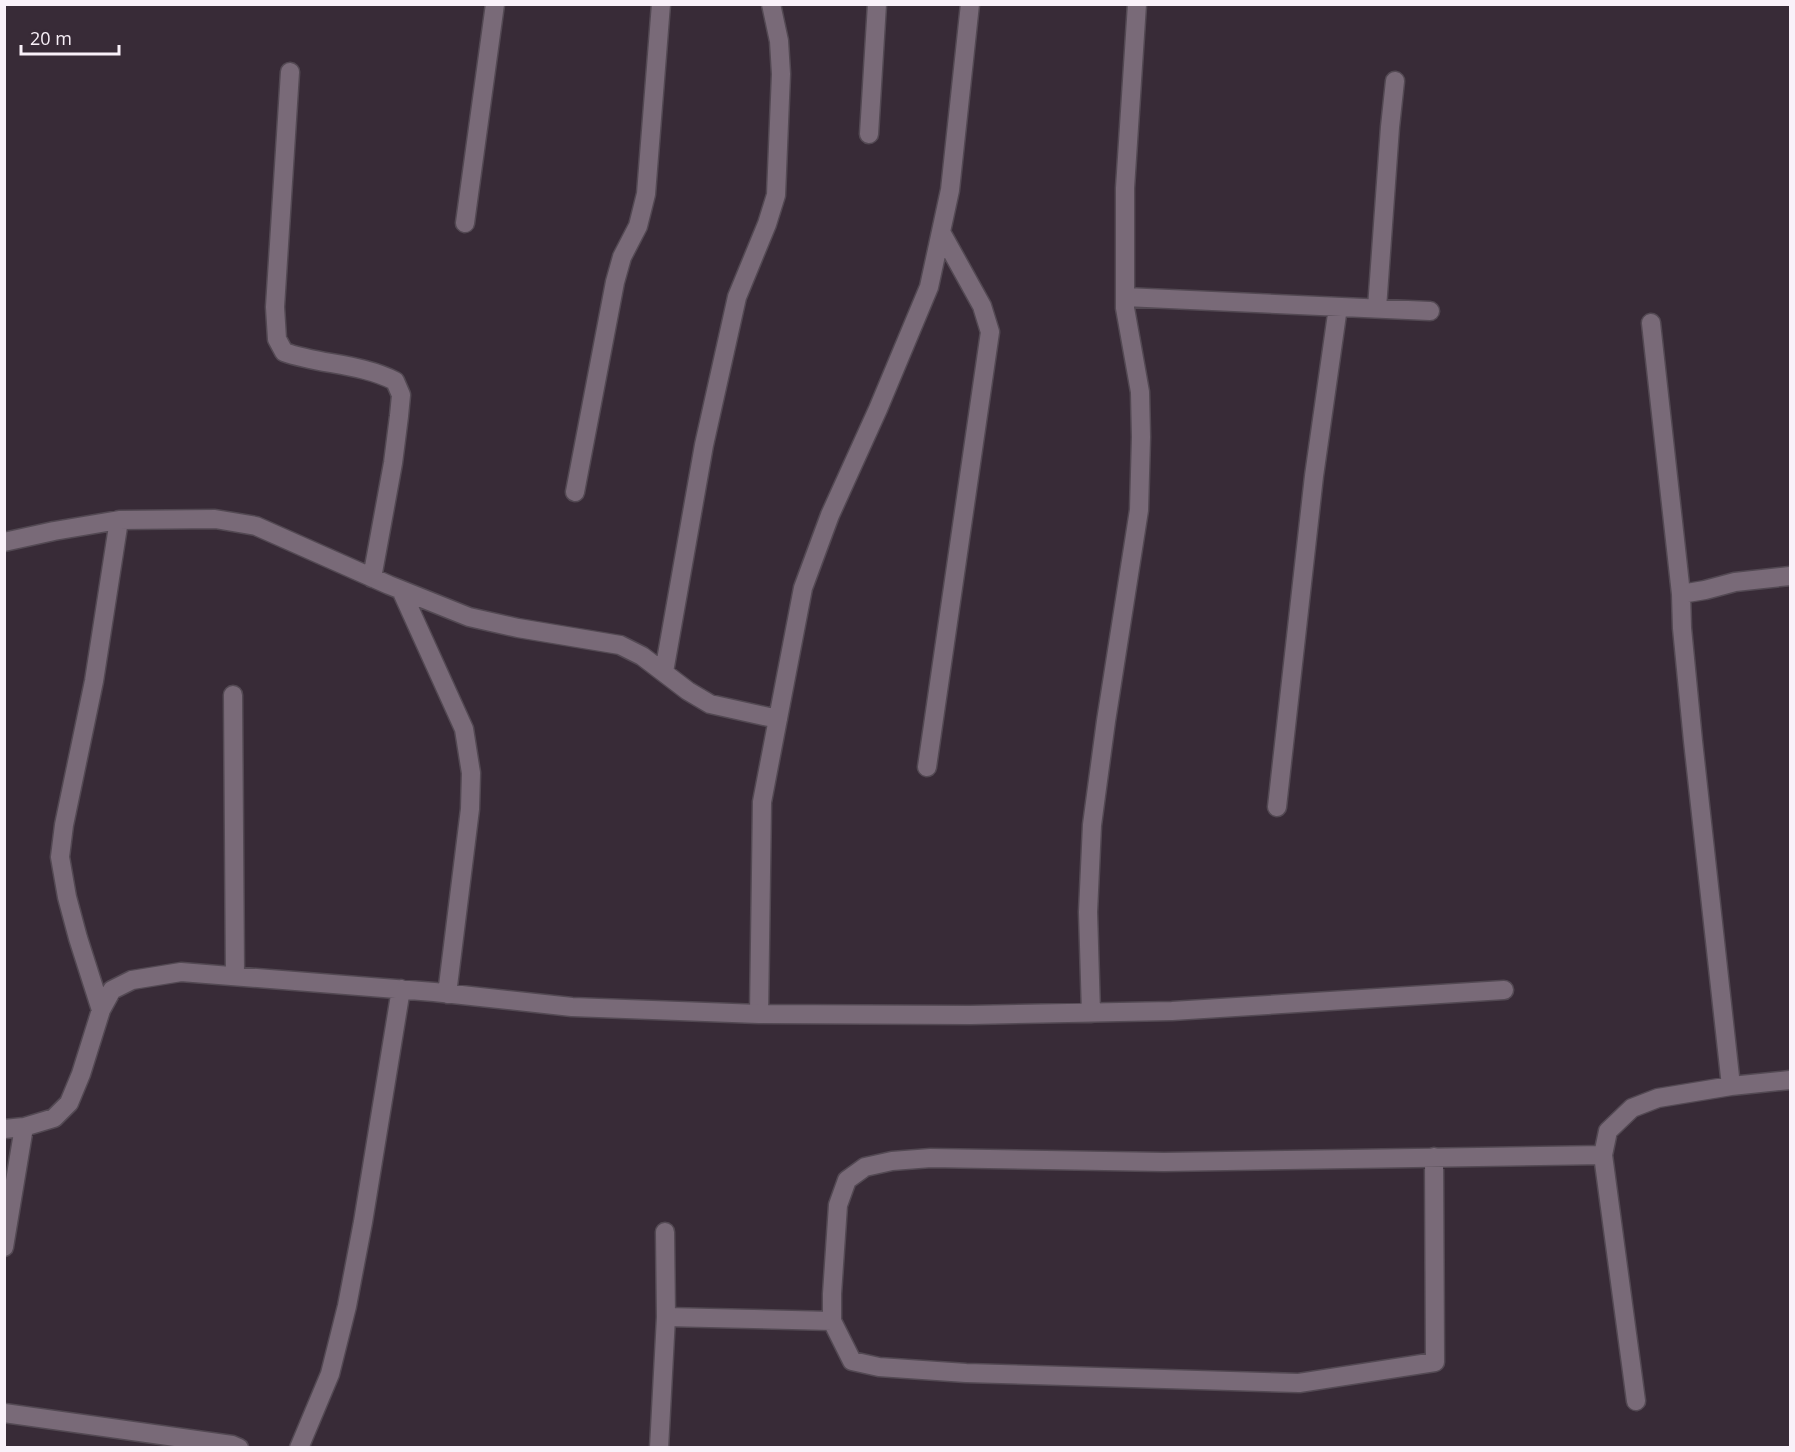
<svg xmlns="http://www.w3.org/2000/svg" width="1795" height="1452" font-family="'Open Sans',sans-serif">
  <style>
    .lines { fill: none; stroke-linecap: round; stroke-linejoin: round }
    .minor-casing { stroke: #534953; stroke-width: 21 }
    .minor { stroke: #796a78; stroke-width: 18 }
  </style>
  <rect width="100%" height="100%" fill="#382b37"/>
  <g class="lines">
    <g class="minor-casing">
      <path id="minor" d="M290,72l-15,235 2,32 7,13c36,13 76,11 111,29l6,14 -2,21 -6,47 -21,115
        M869,134l8,-130
        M465,223l30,-219
        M1125,297l305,14
        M1377,308l13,-181 5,-46
        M1651,323l30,271
        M575,492l40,-210 7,-25 16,-31 8,-32 15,-190
        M4,542l50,-11 65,-11 96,-1 41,7 133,59 80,32 49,11 102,17 22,11 46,35 22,13 68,15
        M401,590l63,139 7,44 -1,36 -23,185
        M664,672l40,-227 33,-148 30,-73 9,-29 5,-121 -2,-33 -8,-37
        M233,695l2,281
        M927,767l63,-435 -8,-26 -41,-74
        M1277,807l37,-331 24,-169
        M101,1010l-23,-72 -11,-41 -7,-40 4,-32 30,-144 25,-161
        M1091,1013l-3,-101 4,-87 14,-104 33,-211 2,-73 -1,-45 -15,-84v-120l12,-184
        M759,1014l3,-212 41,-214 27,-73 48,-106 51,-122 21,-97 20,-186
        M1731,1086l-38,-345 -11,-113 -1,-34 24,-4 30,-8 55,-6
        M4,1129l20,-2 30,-9 15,-15 12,-29 20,-64 11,-20 20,-10 49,-8 253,20 138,15 187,7 211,1 202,-4 332,-21
        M1434,1157l1,205 -136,21 -333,-10 -87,-6 -27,-6 -20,-40v-27l6,-89 9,-25 18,-13 27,-6 39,-3 233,4 439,-7
        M4,1247l20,-120
        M666,1317l166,4
        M1636,1401l-33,-246 5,-24 24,-23 26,-10 73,-12 59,-6
        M4,1413l228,32 7,3
        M299,1448l31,-74 17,-68 16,-84 38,-233
        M659,1448l7,-131 -1,-85"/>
    </g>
    <use href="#minor" class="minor"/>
  </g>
  <rect width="1795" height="1452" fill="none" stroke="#f9f1f9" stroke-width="12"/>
  <path d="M21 45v9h98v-9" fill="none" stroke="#f9f1f9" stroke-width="3"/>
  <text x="30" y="45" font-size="18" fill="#f9f1f9" stroke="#382b37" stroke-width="4.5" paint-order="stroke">20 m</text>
</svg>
